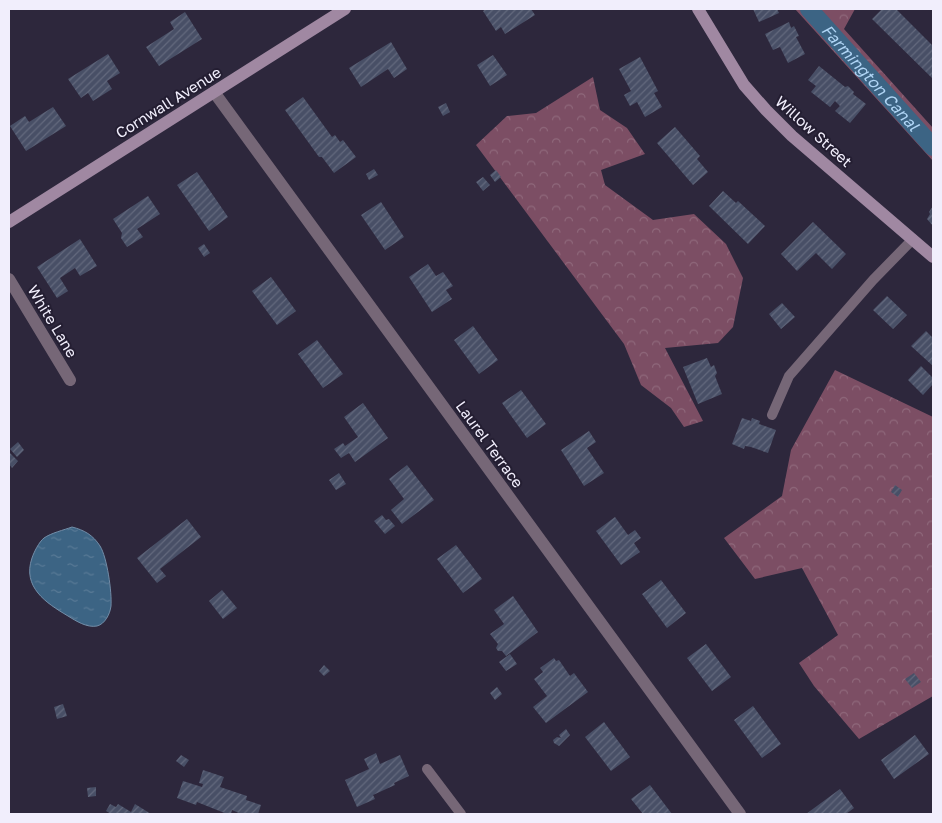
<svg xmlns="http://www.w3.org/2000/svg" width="942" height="823" font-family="'Golos Text',sans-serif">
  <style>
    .forest { fill: url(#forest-crowns) }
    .water { fill: url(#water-ripples); stroke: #728da8 }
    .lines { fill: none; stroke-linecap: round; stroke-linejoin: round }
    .canal { stroke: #3c6484; stroke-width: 18 }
    .building { fill: url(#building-hatch) }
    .lane { stroke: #766777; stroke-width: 10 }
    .street { stroke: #766777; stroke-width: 12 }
    .secondary { stroke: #a088a2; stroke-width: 12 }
    .labels { text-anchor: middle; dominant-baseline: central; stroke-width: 4; stroke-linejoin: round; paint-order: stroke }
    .street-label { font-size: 15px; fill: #f1eefc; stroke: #241e32 }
    .water-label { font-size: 16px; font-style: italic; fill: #b0d5f5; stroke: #241e32 }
  </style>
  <defs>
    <pattern id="forest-crowns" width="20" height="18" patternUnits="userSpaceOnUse" patternTransform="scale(1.25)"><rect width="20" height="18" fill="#7c4e64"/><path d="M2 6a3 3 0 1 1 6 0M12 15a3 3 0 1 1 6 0" fill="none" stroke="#8f687b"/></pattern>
    <pattern id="water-ripples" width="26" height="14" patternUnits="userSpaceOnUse" patternTransform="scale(1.25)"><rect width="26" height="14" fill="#3c6484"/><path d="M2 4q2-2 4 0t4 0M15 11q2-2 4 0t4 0" fill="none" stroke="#597a96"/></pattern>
    <pattern id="building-hatch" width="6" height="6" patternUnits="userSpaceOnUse" patternTransform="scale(1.25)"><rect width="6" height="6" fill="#484f66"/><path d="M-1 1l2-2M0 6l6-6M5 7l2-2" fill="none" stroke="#63697d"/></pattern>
  </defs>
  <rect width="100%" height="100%" fill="#2d273c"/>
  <path class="forest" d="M795,9h60l-11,20 89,99v33z
    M593,77l7,33 27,18 18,26 -44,16 4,15 48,35 41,-6 32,30 17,34 -10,49 -15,16 -53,5 38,73 -19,6 -13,-19 -30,-23 -17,-41 -148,-199 31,-29 29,-3z
    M835,370l98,47v279l-74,43 -45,-53 -15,-23 39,-28 -36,-67 -47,11 -31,-41 58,-42 9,-46z"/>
  <path class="water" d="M72,527c12,3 21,8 28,19 7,11 12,46 11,60 -1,8 -6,18 -14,20 -10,2 -21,-5 -29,-10 -22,-13 -46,-29 -36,-58 2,-6 7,-16 12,-20 7,-5 20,-8 28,-11z"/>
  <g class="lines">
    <path class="canal" id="s1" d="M809,9l124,138"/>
  </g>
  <path class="building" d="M486,9h45l4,6 -30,19 -4,-7 -5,4 -13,-20z
    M753,9h24l2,4 -20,9z
    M882,9h14l37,37v33l-61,-60z
    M185,12l17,27 -43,27 -13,-19 28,-18 -4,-7z
    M789,22l2,6 3,-2 5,10 -3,1 9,17 -17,9 -8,-16 -7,3 -8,-16z
    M391,42l16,27 -13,9 -6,-9 -27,18 -12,-19z
    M108,54l12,19 -13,8 5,8 -19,12 -5,-8 -7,5 -13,-19z
    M493,55l14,20 -17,11 -13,-21z
    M640,57l18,34 -4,2 8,14 -17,10 -8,-15 -7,4 -6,-11 7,-4 -12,-22z
    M819,66l26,21 3,-1 6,6 -1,2 13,10 -16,19 -15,-12 5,-5 -5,-5 -5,6 -19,-15 5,-6 -8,-6z
    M303,97l29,40 3,-2 5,7 3,-2 13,17 -22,16 -12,-16h-3l-34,-47z
    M446,103l4,9 -7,4 -5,-9z
    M53,107l13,19 -40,25 -16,-25 15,-10 4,6z
    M675,127l25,29 -3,3 11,13 -15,13 -36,-42z
    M374,169l4,6 -9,5 -3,-6z
    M496,170l5,7 -6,5 -5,-7z
    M197,172l31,45 -19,14 -32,-46z
    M483,177l7,8 -7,6 -7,-9z
    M723,191l13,12 2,-2 27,25 -17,18 -39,-38z
    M148,196l12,18 -23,15 6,8 -16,10 -6,-9 1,-5 -9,-14z
    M381,202l23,35 -19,13 -24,-35z
    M933,206v20l-6,-7 3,-5 -1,-2z
    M813,222l33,32 -14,15 -16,-16 -19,18 -16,-17z
    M80,239l17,27 -17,10 -5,-8 -15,10 8,13 -11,7 -20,-31z
    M204,244l6,9 -6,4 -6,-9z
    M428,264l8,12 7,-4 10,14 -7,4 6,9 -20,13 -23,-35z
    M271,277l25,34 -19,14 -25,-34z
    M887,296l20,19 -14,14 -20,-19z
    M782,303l13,14 -14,12 -12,-15z
    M473,326l25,34 -19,14 -25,-34z
    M926,331l7,7v28l-22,-20z
    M317,340l26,34 -20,14 -25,-34z
    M707,358l4,9 3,-2 3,8 -2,3 7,18 -24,10 -15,-37z
    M921,366l12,12v6l-10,11 -15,-15z
    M521,390l25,34 -19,14 -25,-35z
    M363,403l25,35 -33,24 -6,-9 -8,5 -7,-9 9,-6 2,3 13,-9 -14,-20z
    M742,418l9,3 1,-3 8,3 -1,3 17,6 -8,23 -17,-6 -6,-1 -1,3 -12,-5z
    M589,431l7,11 -9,6 17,25 -20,13 -23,-36z
    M18,442l6,8 -7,7 -7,-8z
    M9,452l9,9 -6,7 -3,-4z
    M407,465l27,35 -32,24 -11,-14 13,-11 -15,-20z
    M339,473l7,11 -10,6 -7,-10z
    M895,485l7,5 -4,7 -7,-5z
    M382,515l4,5 3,-1 6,7 -10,8 -11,-13z
    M615,517l13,18 7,-5 6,8 -7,5 6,9 -19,13 -25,-34z
    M187,519l14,18 -41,32 6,7 -9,7 -20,-25z
    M456,545l26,34 -19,14 -26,-34z
    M661,580l25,33 -19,15 -25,-34z
    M222,590l15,18 -14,11 -14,-18z
    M513,596l25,36 -32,24 -4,-5h-4l-2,-3 2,-4 -8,-10 14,-10 -10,-14z
    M706,644l25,33 -19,14 -25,-33z
    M510,654l7,10 -11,7 -7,-9z
    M554,658l2,3 3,-1 11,16 4,-3 14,19 -42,31 -13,-16 14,-11 -13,-17 9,-7 -3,-4z
    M324,665l6,6 -6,5 -5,-5z
    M914,673l7,9 -9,6 -7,-9z
    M497,687l5,7 -7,6 -5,-7z
    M63,704l4,12 -10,3 -3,-12z
    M753,706l28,38 -19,14 -28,-38z
    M604,722l26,35 -19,14 -26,-34z
    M566,729l4,6 -11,11 -5,-3 -1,-3 4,-3 4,1 -2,-3z
    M915,735l14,19 -35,25 -13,-19z
    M376,753l4,11 20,-9 9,21 -15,7 1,2 -22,10 2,4 -18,8 -12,-27 24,-11 -5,-10z
    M181,755l8,5 -5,7 -8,-6z
    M203,770l21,7 -4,10 27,9 -1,4 15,5 -3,9h-17l-9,-4 -1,4h-4l-30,-12 -1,3 -19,-7 6,-17 19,6 1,-3 -4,-1z
    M650,785l22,29h-29l-12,-15z
    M96,787v9l-8,1 -1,-9z
    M840,789l14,19 -8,6h-40z
    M110,804l6,3 2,-3 13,8 4,-8 16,10h-40l-5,-3z"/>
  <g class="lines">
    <path class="lane" d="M772,415l17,-39 84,-96 40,-41
      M427,769l34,45"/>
    <path class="street" d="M214,92l526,722
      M9,279l61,101"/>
    <path class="secondary" d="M698,9l46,76 22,25 26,26 141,121
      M9,222l336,-213"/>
  </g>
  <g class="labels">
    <g class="street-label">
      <text transform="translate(168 102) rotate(-32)">Cornwall Avenue</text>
      <text transform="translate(814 131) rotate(42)">Willow Street</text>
      <text transform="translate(53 321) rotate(59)">White Lane</text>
      <text transform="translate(490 444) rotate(54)">Laurel Terrace</text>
    </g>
    <g class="water-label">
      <text stroke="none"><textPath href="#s1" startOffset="92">Farmington Canal</textPath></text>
    </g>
  </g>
  <rect width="942" height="823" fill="none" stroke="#f1eefc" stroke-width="20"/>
</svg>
